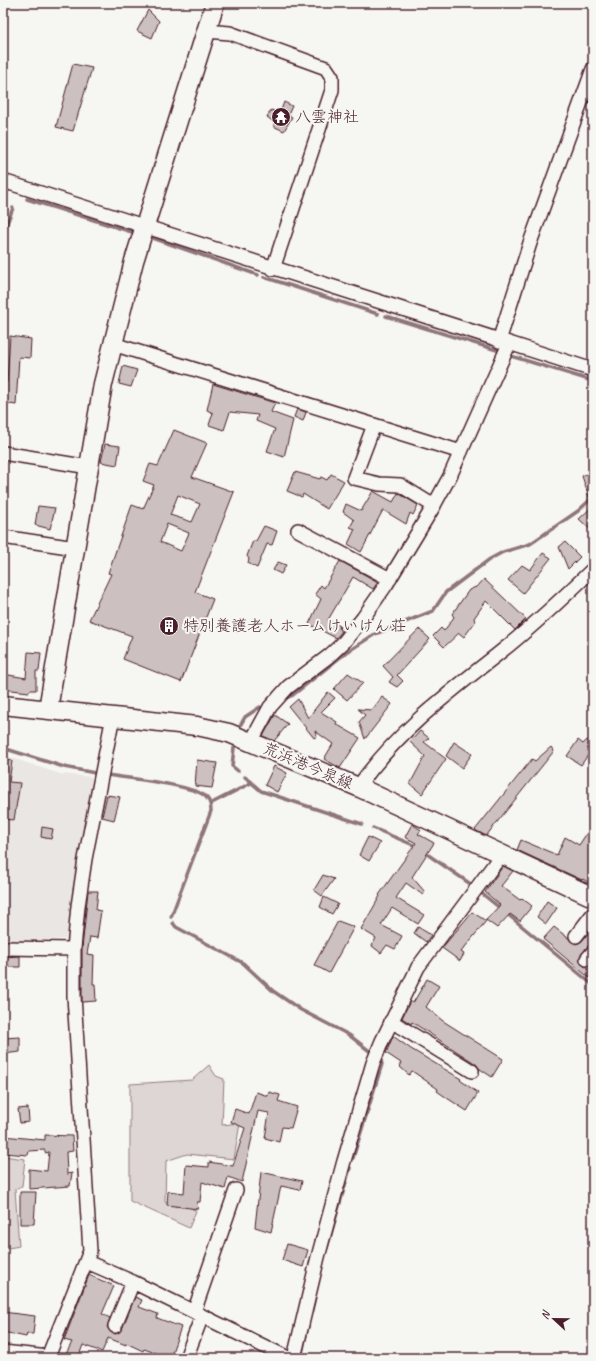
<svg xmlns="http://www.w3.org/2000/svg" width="596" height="1361" font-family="Caveat,'Klee One',sans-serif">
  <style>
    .built { fill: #e9e6e3 }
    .green { fill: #ddd6d5; stroke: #947a80 }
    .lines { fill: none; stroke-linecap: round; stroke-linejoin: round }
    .stream { stroke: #8e747a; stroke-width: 3.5 }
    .building { fill: #ccc1c0; stroke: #4a1f2b; fill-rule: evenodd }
    .street-casing { stroke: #4a1f2b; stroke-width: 16 }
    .secondary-casing { stroke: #4a1f2b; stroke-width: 21 }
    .street { stroke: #f6f6f2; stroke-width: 13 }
    .secondary { stroke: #f6f6f2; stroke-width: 18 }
    .labels { text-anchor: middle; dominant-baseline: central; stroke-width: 4; stroke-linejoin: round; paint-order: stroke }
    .poi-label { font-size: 16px; fill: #4a1f2b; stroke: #f6f6f2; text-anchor: start }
    .street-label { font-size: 16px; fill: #4a1f2b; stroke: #f6f6f2 }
  </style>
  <rect width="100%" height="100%" fill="#f6f6f2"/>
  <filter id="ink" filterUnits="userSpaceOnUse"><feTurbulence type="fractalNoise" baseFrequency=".025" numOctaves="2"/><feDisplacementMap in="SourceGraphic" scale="8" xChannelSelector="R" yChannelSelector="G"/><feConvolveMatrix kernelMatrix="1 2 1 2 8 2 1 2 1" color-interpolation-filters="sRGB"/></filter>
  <g filter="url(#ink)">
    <path class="built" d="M3,755l57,19 33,3 -27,162 -63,2z"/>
    <path class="green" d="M209,1065l7,11 8,3 -2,46 18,-2 -6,36 -47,-5 -21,7 -1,40 12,6 4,-5 15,9 -7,17 -59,-27v-117l62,-4z
      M3,1156l22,3 -3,27 -7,3 4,57 -16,3z"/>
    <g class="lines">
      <path class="stream" d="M3,189l6,1
        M27,199l108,34
        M3,233l10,-25
        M150,237l108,38
        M264,277l114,37
        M386,316l114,35
        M511,356l82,25
        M285,698l8,-3 54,-43 28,-18 58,-23 13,-19 44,-33 13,-7 27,-8 48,-33 15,-14
        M240,726l5,-9 15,-10
        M3,748l61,19 31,6
        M234,748l-2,18 6,5
        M107,775c19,3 88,10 99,22 4,4 5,9 5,14l-40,106
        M245,777l16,14 101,33
        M210,804l41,-21
        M373,828l45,19
        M424,852l48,33
        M480,892l21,17
        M506,913l87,72
        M173,923l3,4 67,36 30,28 28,19 48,25 23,18
        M353,1158l29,-94 -2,-5
        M327,1248l23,-80
        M301,1358l7,-32"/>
    </g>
    <path class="building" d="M148,10l11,11 -7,17 -15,-7z
      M73,64l19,4 -19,63 -17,-4z
      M284,102l8,4 -4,9 4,2 -8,14 -11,-5 2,-3 -8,-6 4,-7 9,3z
      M10,336l21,3 -1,19 -11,-1 -3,48 -13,-2 2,-21h2z
      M123,366l14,4 -6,17 -12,-3z
      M213,384l62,19 -4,9 22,8 -9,37 -17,-6 8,-22 -19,-8 2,-6 -28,-3 -6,18 -15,-5 4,-12 -6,-3z
      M297,409l9,3 -3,9 -9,-4z
      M174,430l33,13 -15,34 42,15 -39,100 18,7 -32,83 -58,-23 9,-23 -43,-16 22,-46 -3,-1 24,-68 11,4 11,-24 -11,-4 7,-17 8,2zM178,495l22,9 -8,18 -22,-7zM167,524l22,9 -8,18 -21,-9z
      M105,444l15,2 -3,19 -16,-3z
      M593,471v32h-2l-9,-27z
      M295,472l25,7 1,-2 6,3 4,-6 13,7 -17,28 -24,-15 -1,3 -15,-6z
      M373,491l20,11 5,-9 20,12 -5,10 -3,-2 -4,11 -23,-14 -22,42 -13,-8 7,-15 -5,-2 4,-7 -11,-8 3,-8 15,7z
      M38,506l17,2 -5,21 -15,-4z
      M593,506v26l-14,-13z
      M264,526l13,5 -5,14 -5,-1 -10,24 -9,-5 1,-4 -2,-3 6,-15h3z
      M565,542l15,15 -12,12 -9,-22z
      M543,553l8,5 -28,35 -15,-13 14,-15 8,5z
      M340,561l38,21 -5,7 -20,-12 -25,43 12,6 -1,3 3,2 -6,7 -27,-14 12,-25 -6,-5 6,-9 3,3z
      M278,562l8,3 -5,9 -8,-4z
      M484,579l42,40 -11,11 -29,-29 -12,17 1,4 -11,15 -5,-4 -15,14 -11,-11 8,-8 3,3 10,-14 -2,-3 17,-24 9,-4z
      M419,629l11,10 -33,36 6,6 -6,6 -8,-5 4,-5 -10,-11z
      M28,652l13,1 -2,18h-3v19h-6l-1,2 -26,-3v-15l23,4z
      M348,673l15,10 -16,17 -13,-11z
      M328,692l7,6 -14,14 16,10 -1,2 24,14 -20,30 -16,-9 9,-15 -18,-13 2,5 -3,2 -25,-31 9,-8 10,19z
      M382,697l10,7 -27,35 -6,-17 6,-7 -7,-6 14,1z
      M275,715l13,9 -14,17 -11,-5z
      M420,731l9,7 -5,4 22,17 -24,35 -12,-10 15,-28 -15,-14z
      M578,740l5,4 4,-4 6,3v5l-12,17 -14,-9z
      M454,742l18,12 -10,14 -16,-12z
      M551,747l3,4 -68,85 -11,-6 57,-71 3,2z
      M3,759l9,2 -3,21 11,1 -6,37 -11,-1z
      M197,760l20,3 -5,25 -17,-2z
      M274,766l13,7 -10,19 -12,-7z
      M107,795l13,2 -6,23 -12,-3z
      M412,824l9,6 -3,4 16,9 -22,34 13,15 -2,3 -17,-12 -10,15 28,17 -6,9 -26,-16 -11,17 21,11 -7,13 -8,-4 -6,8 -9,-7 4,-8 -15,-9 19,-33 -1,-1 37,-52 -11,-6z
      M42,827l11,2 -2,10 -10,-2z
      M587,833l6,3v49l-10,-6 -1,1 -65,-30 4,-10 36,15 8,-18 14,8z
      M368,837l12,6 -11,18 -10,-6z
      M503,866l10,5 -12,15 19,14 2,-2 10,8 -12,15 -10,-7 -13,14 -11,-8 14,-15 -15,-13z
      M323,875l11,4 -12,17 -8,-6z
      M88,891h10l-2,19 5,1 -4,27 -7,-1 -3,17 7,1 -1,29h2l1,17 -14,1v-53z
      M324,897l14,7 -6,10 -12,-7z
      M547,901l10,7 -11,16 -9,-7z
      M472,912l14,9 -25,31 3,2 -4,7 -18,-13z
      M338,921l16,6 -25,46 -15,-8z
      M418,927l13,8 -5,7 -12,-9z
      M554,927l22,17 6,-3 11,-14v17l-6,3 -8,11 1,4 5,5 8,-3v17l-50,-42z
      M20,956v11h-17v-10z
      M427,979l12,7 -13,21 17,14 60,38 -11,18 -12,-8 -4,-5 -64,-42 -1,2 -9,-6 8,-17 3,2z
      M393,1036l18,13 50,30 -1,1 18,13 -11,18 -20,-13 -10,-7 1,-2 -26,-18 -3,4 -10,-9 2,-3 -15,-10z
      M20,1037v15l-17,2v-16z
      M256,1092l12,4 1,-4 11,3 -2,6 19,6 -6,21 -9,-1 -3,15 -14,-4 4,-25 -11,-2 -16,71 -14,-5 -3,12 -23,-7 -2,20h-3l1,7 -31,-4 1,-14 16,2 2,-28 23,2v-5l24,4 12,-38 -14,-6 4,-13 14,5z
      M28,1108l1,14 -9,1 -2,-14z
      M45,1135l27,1 1,15 -7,1 1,22 5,-1 -2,13 -41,3v-20l18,2 2,-19 -4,1v-3l-16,1 -1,4 -25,-2v-17l42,4z
      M261,1172l41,9 -2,9 -19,-4 -10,46 -16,-5z
      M20,1192h16l-2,32h-14z
      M287,1244l21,6 -5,17 -21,-7z
      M89,1275l25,11 -12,28 8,4 -3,9 5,6 4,1 6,-5 13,-32 7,3 -3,7 19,7 -1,4 24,9 -11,31 -26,-9 -1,2 -17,-8v2l-18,-7 -6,14 -19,-7 -5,13h-14l8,-16 -8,-2z
      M3,1312l32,4 -2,18h-6l-1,3 -23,-5z"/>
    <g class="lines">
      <g class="street-casing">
        <path id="street" d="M206,31l24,2 96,35 6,9v13l-59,179
          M3,181l590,189
          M499,341l31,-98 63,-174
          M113,344l348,108
          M374,425l-20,53 25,6 21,1 34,21
          M3,453l86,14
          M298,530l92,49
          M3,537l72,11
          M251,742l19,-35 18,-20 41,-31 15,-14 19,-24 23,-33 46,-76 18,-33 59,-132
          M358,787c38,-54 88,-92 140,-133 33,-26 65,-56 95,-85
          M576,936l17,-22
          M3,948l71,1
          M587,959l6,-7
          M391,1021l81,50
          M87,1262l46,20 155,76
          M194,1312l42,-122
          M115,1326l18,-44
          M3,1352l45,5 42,-106 -16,-255v-47l4,-43 7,-47 28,-143
          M186,1358l16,-42
          M294,1358l24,-101 26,-96 29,-98 9,-22 36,-74 84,-113"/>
      </g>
      <g class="secondary-casing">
        <path id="secondary" d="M3,705l194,21 32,7 129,54 235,110
          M48,709l55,-325 31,-123 81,-258"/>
      </g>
      <use href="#street" class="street"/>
      <use href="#secondary" class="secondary"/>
    </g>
  </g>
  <defs>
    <g id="temple-disc" transform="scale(1)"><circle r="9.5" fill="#4a1f2b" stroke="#f6f6f2"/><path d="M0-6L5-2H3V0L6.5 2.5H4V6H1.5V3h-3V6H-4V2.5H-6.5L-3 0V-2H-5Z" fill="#fff"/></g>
    <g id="building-disc" transform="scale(1)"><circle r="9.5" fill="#4a1f2b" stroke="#f6f6f2"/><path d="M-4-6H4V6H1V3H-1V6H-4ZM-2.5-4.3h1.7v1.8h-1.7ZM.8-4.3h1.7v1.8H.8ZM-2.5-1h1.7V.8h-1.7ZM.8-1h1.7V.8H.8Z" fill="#fff"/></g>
  </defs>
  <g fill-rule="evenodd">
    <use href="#temple-disc" x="281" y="117"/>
    <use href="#building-disc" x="169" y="626"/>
  </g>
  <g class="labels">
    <g class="poi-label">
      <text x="295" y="117">八雲神社</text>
      <text x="183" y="626">特別養護老人ホームけいけん荘</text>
    </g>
    <g class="street-label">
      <text transform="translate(308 766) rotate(23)">荒浜港今泉線</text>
    </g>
  </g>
  <rect width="596" height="1361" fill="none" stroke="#f6f6f2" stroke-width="16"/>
  <rect x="8" y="8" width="580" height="1345" fill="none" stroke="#4a1f2b" stroke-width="1.5" filter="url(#ink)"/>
  <g transform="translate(554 1319) rotate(292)" stroke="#f6f6f2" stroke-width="3" paint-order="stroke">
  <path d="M0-3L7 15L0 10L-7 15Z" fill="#4a1f2b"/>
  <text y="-6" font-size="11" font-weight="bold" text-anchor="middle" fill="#4a1f2b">N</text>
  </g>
</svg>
